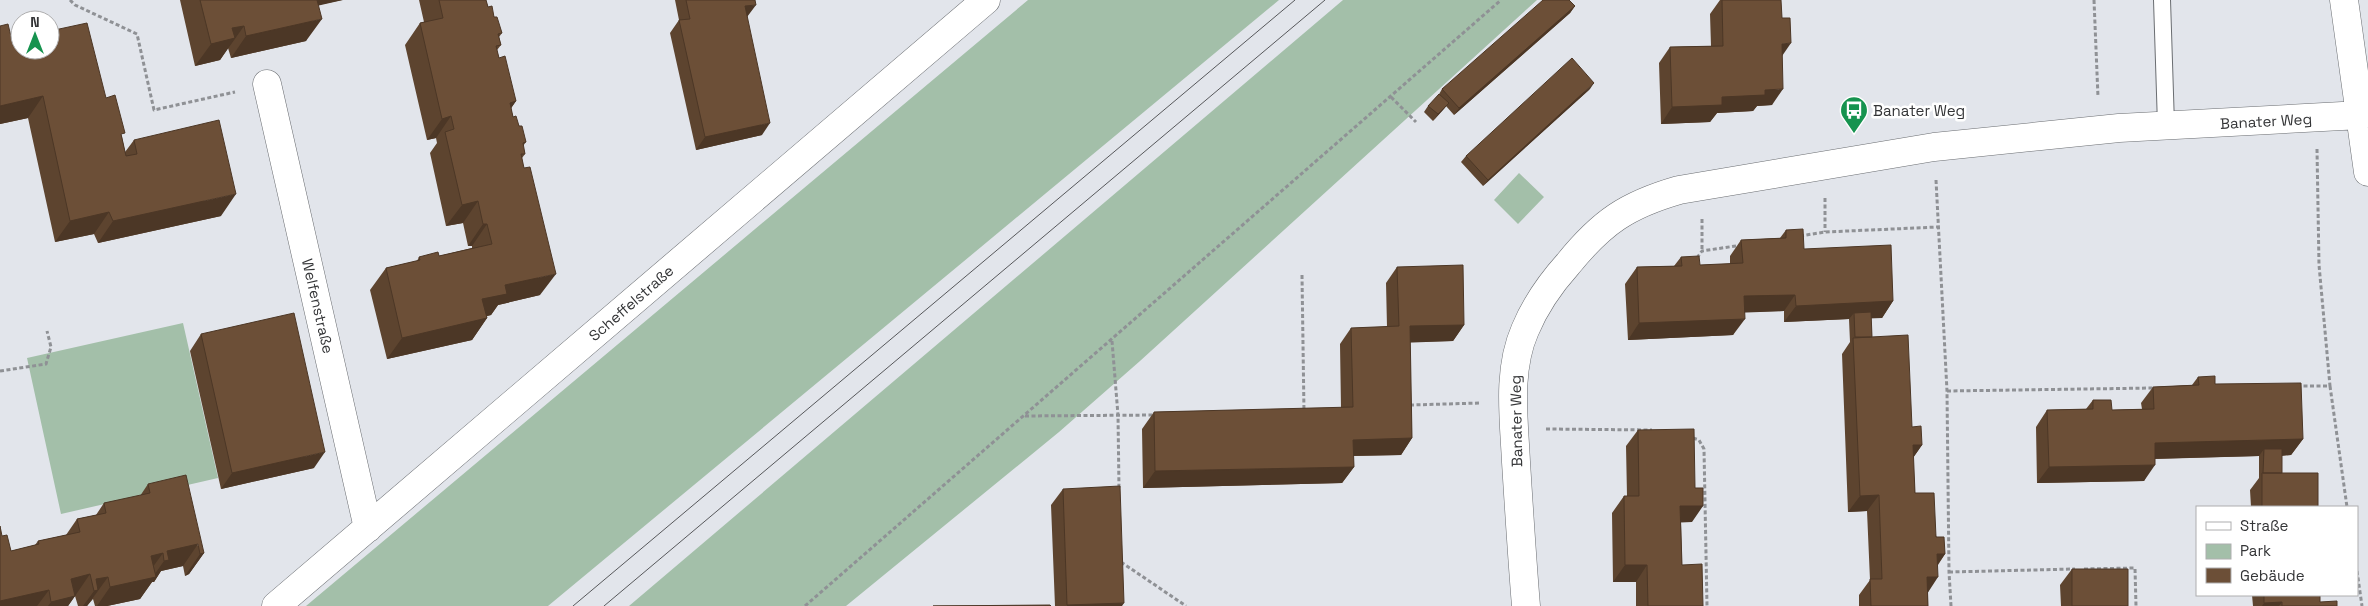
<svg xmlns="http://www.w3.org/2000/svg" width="2368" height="606" font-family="'Space Grotesk',sans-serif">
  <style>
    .green { fill: #a3bfa9 }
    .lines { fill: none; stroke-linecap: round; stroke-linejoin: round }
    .lane-casing { stroke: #6a6d71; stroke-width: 18 }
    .street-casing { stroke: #6a6d71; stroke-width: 29 }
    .path { stroke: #8f9195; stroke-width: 3; stroke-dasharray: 4 2.5; stroke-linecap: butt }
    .lane { stroke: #fff; stroke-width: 16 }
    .street { stroke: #fff; stroke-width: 28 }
    .tram { stroke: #57585b; stroke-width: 1 }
    .wall { fill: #5d442f }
    .shaded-wall { fill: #4c3726 }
    .building { fill: #6c4f37; stroke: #4c3726 }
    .labels { text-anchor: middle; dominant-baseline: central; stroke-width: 5; stroke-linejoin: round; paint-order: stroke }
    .poi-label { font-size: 15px; fill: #343537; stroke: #fff; text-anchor: start }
    .street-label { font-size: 15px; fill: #343537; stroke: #fff }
  </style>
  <rect width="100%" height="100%" fill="#e2e5eb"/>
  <path class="green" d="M1028,0h251l-731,606h-242z
    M1343,0h194l-397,361 -81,71 -213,174h-217z
    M1519,173l25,24 -26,27 -24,-24z
    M183,323l35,155 -157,36 -34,-156z"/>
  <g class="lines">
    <g class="lane-casing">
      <path id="lane" d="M2162,0l4,125"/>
    </g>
    <g class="street-casing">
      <path id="street" d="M2344,0l24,172
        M267,84l101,444
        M276,606l710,-606
        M1526,606c-4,-48 -7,-96 -10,-144 -2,-43 -9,-91 9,-132 10,-24 25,-46 43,-66 34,-42 59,-59 111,-74l255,-43 185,-19 242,-13"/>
    </g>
    <path class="path" d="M70,0l5,5 62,29 17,76 81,-18
      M2094,0l4,97
      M1391,97l25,25
      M1936,180l11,211 2,181 2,34
      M1825,198v34
      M1702,219v32
      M1800,236l25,-4 113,-5
      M1697,258l5,-7 40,-6
      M1302,275l2,137
      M1112,341l6,74 1,74
      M0,371l46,-7 5,-17 -4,-16
      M2297,386h33l-11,-121 -2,-116
      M2330,386l17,121
      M1947,391l207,-3
      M1410,405l70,-2
      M1025,416l131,-1
      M1546,429l106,1
      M1693,438l6,2 5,9 3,157
      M1121,562l65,44
      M2084,569l51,-1 1,38
      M2357,571l5,35
      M1949,572l126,-3
      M805,606l696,-606"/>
    <use href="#lane" class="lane"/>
    <use href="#street" class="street"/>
    <path class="tram" d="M573,606l722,-606
      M604,606l721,-606"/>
  </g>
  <path class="wall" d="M180,0h162l-24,5 -12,36 -75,17 -3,-10 -8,12 -25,6z
    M419,0h67l2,7 6,10 8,16 -3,4 2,8 -4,5 2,8 17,43 -5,7 2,9 6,9 7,16 -3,4 2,8 -3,4 18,137 -42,10 -7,10 -4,1v2l-15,22 -85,19 -17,-69 16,-22 31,-7 2,-4 20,-1 33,-8v-2h-4l-5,-23 -17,3 -16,-73 7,-10 -1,-5 -9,2 -22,-95 15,-22 4,-1z
    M675,0h80l-8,17 15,118 -66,15 -26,-117 9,-13z
    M1720,0h61l1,56 -10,49 -15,1 -4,5 -36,2 -7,9 -49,2 -2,-61 11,-16 41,-1 -1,-32z
    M1575,6l-5,7 -116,102 -8,-9 -13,15 -9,-9 4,-6 10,-10 4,-7z
    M0,26l13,19 6,-2 1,-2v9l86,48 16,39 3,15 9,-12 87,76 -123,27 -4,-9 -39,8 -27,-124 -28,6z
    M1590,89l-107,97 -22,-24 5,-6z
    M1786,230l18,19 89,52 -11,17h-11l1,19 40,90 10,18 -9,13 2,35 30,61 -7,11 -10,27v14h-69v-11l11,-15 -3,-69 -19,1 -6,-158 8,-12 -1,-23 -65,3v-11l-39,1 -12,23 -105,5 -3,-56 12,-17 37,-1 7,-9 19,8 30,-1v-8l11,-16 39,-2z
    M1397,267l67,58 -11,16 -43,1 2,96 -11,17 -48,1 1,11 -12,16 -199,5 -1,-59 12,-17 187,-4 -1,-64 11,-16 36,-1 -1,-44z
    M201,334l113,134 -93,21 -31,-138z
    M2198,377l17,7 88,55 -12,16 -9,1v17l36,34h-67l-1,-17 9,-12v-22l-104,3 -11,22 -107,2 -1,-56 11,-17 39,-1 7,-9 19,10 30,-1 -1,-6 12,-16 39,-2z
    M1638,430l54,92h-11l1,43 21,41h-67v-24h-23l-1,-69 12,-17h3l-1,-50z
    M148,484l56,69 -15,21 -4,2 -2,-10 -22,5 -7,11h-2l-12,17 -33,7h-12l-2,-7 -6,7h-9l-3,-10 -7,10h-68l2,-70 9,15 24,-6 3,-4 28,-6 11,-16 19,-4 8,-12 36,-7z
    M1063,489l59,117h-67l-4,-101z
    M2072,569l56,37h-67l-1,-21z
    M2252,595h68v7l17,4h-84z"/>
  <path class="shaded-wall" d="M306,0h37l-44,10z
    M756,5l-9,12 -2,-11z
    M1575,6l-5,7 -116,102 5,-7z
    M322,19l-16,22 -75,17 15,-22z
    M244,26l-24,34 -25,6 16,-22 21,-16z
    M1791,43l-11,16 2,-15z
    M1594,83l-4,6 -107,97 5,-6z
    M1783,89l-11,16 -15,1 -4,5 -36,2 -7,9 -49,2 11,-17 50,-10 43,-7z
    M43,96l-15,22 -28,6v-18z
    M516,101l-15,22 9,-20z
    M1449,103l-5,6 -11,12 5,-7z
    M451,116l-15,22 -9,2 15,-21z
    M770,123l-8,12 -66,15 9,-13z
    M236,194l-15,22 -123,27 15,-22z
    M478,201l-15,22 -17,3 16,-21z
    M109,212l-15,22 -39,8 15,-21z
    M483,224h4l-15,22h-4z
    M556,274l-16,21 -42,10 -7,10 -24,6 15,-22 23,-14z
    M1795,295l-11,16 -51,2 11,-17z
    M1893,301l-11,17 -28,1v-6l-5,6 -65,3 12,-16z
    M487,318l-15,22 -85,19 15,-21z
    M1745,319l-12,16 -105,5 11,-17z
    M1464,325l-11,16 -54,2 11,-17z
    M1412,438l-11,17 -59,1 11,-16z
    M2303,439l-12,16 -28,1 1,-7 -5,7 -115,3 11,-16z
    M1913,445h9l-12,17z
    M325,452l-11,16 -93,21 11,-16z
    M2155,465l-11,16 -107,2 12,-16z
    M1354,467l-12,16 -199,5 12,-17z
    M1879,495l-12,16 -19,1 12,-16z
    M1680,506h23l-11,16 -23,1z
    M198,544l-15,22 -22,5 -7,11h-2l-12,17 -33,7h-10l13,-19 42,-9 12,-17 3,-10z
    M163,553l-16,22 4,-19z
    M204,553l-15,21 -4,2 15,-22z
    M1937,554h8l-12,17z
    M1625,565h22l-11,17h-23z
    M90,574l-15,22 -4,-17z
    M108,577l-21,29h-4l11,-15 2,-12z
    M1927,577h11l-11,17z
    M49,590l-12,16h-37v-5z
    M75,596l-7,10h-20l3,-4z
    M2282,602l-3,4h-17l2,-3z
    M1124,603l-2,3h-55v-1z"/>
  <path class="building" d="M200,0h117l5,19 -76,17 -2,-10 -12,2 3,10 -24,6z
    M439,0h47l2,7 4,-1 2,11h3l5,16 -4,1 3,11 -5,1 3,12 6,-2 11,45 -6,2 3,14 3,-1 3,10h3l4,16 -3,1 2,11h-4l3,14 6,-1 26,107 -51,11 2,9 -25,5 5,19 -85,20 -16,-70 34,-8 -1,-3 19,-5 1,4 53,-12 -5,-20h-4l-5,-23 -16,4 -17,-73 9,-3 -3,-13 -9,3 -22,-96 23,-5z
    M686,0h69l1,5 -11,1 25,117 -65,14 -26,-117 11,-1z
    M1543,0h26l6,6 -116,102 -17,-19z
    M1722,0h59l1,18h8l1,25 -9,1 1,45 -18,1v5l-43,2v8l-50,2 -2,-60 53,-1z
    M87,23l19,75 9,-3 10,38 -4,1 5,22 11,-2 -3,-14 85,-20 17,74 -123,27 -4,-9 -39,9 -27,-125 -43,10v-80l8,-2 5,21 7,-2v7h30v-19z
    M1572,58l22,25 -106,97 -22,-24z
    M1439,94l10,9 -11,11 -10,-8z
    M1803,229l1,20 87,-4 2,56 -97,5 -1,-11 -51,1 1,23 -106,4 -2,-56 45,-1 -1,-9 18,-1 1,9 43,-2 -2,-23 45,-2v-8z
    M1463,265l1,60 -54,1 2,112 -59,2 1,27 -199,4 -1,-59 199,-5 -2,-79 48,-2 -2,-59z
    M1871,312l1,25h-17l-1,-24z
    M294,313l31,139 -93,21 -31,-139z
    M1908,335l4,92 9,-1 1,19h-9l2,48h19l2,44h8l1,17h-8l1,23h-11l1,29h-57l-1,-27h12l-3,-84 -19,1 -7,-158z
    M2215,376v8l86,-1 2,56 -148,4v22l-106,2 -2,-57 46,-1v-9h18l1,10 42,-1 -1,-22 46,-2 -1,-8z
    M1694,429l1,59h8v18h-23l2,59 20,-1 1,42h-55l-1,-41h-22l-1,-69h15l-1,-66z
    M2264,449h18v24h-19z
    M2262,473h56v34h-56z
    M186,475l18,78 -4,1 -2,-10 -31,7 2,9 -5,1 -1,-8 -12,3 5,21 -46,10 -2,-10 -12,2 2,11 -4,1 -4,-17 -19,5 4,17 -24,6 -2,-12 -49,11v-75l2,10 5,-1 4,16 28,-7 -1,-3 42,-9 -3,-13 29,-6 -2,-10 46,-10 -2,-9z
    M1120,486l4,117 -57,2 -4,-116z
    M2072,569h56v37h-56z
    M2264,595h56v7l17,-1v5h-55v-4l-18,1z
    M1050,605l1,1h-118z"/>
  <defs>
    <g id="bus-pin" transform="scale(1.4375)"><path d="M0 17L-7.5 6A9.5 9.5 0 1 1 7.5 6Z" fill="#16934f" stroke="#fff"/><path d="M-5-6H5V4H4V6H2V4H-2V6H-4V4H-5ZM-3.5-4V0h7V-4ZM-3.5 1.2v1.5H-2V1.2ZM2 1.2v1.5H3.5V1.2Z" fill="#fff"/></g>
  </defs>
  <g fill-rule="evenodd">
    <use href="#bus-pin" x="1854" y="110"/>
  </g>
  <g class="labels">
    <g class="poi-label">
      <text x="1873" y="110">Banater Weg</text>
    </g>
    <g class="street-label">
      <text transform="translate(2266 121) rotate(-3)">Banater Weg</text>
      <text transform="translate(631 303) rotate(-41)">Scheffelstraße</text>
      <text transform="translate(318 306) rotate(77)">Welfenstraße</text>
      <text transform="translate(1516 421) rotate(-91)">Banater Weg</text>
    </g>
  </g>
  <rect x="2196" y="506" width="162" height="90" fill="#ffffff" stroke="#aeaeaf"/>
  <rect x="2206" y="522" width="25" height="8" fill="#ffffff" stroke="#aeaeaf"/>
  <text x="2240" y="531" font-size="15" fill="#343537">Straße</text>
  <rect x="2206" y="544" width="25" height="15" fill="#a3bfa9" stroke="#aeaeaf"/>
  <text x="2240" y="556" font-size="15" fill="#343537">Park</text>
  <rect x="2206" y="568" width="25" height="15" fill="#6c4f37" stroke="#aeaeaf"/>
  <text x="2240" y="581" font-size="15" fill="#343537">Gebäude</text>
  <g transform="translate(35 35)"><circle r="24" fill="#ffffff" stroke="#aeaeaf"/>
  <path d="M0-4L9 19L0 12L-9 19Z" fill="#16934f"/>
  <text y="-8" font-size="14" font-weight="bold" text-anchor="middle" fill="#343537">N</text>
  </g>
</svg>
